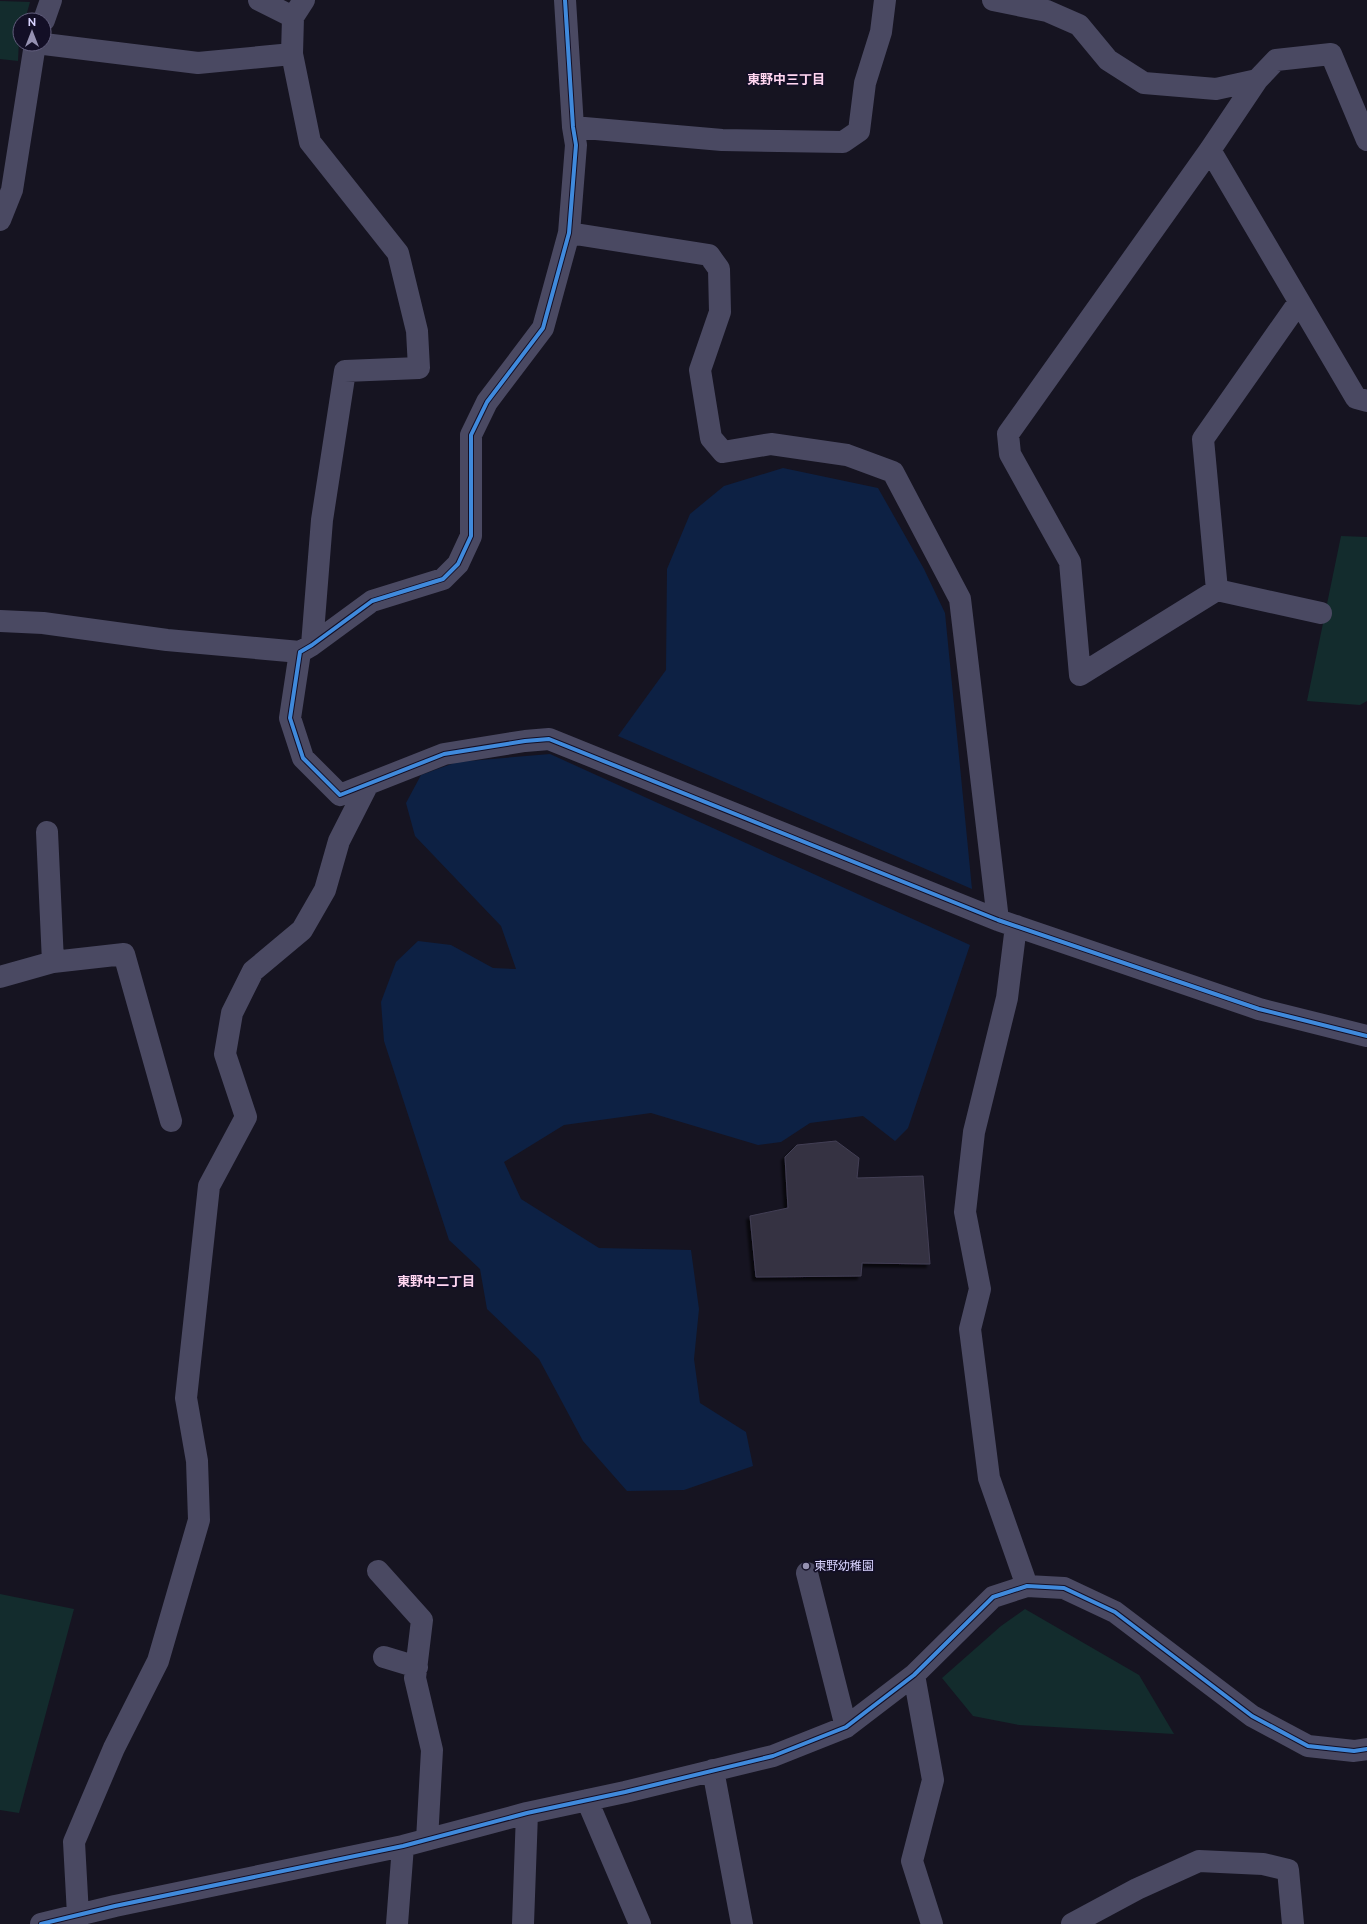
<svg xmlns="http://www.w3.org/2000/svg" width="1367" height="1924" font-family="Raleway,'Noto Sans JP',sans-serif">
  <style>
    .green { fill: #132c2d }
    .water { fill: #0d2144 }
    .building { fill: #343243; stroke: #433f54; filter: url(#shadow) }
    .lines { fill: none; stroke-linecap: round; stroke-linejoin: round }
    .minor { stroke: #4a4962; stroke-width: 22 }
    .cycleway-casing { stroke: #130f26; stroke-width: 6 }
    .cycleway { stroke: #408adc; stroke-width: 4 }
    .poi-dot { fill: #9591b1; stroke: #130f26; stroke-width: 1.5 }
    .labels { text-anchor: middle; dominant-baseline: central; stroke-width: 3.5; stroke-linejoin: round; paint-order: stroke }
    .poi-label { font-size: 12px; fill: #d9d4ff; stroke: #130f26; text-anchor: start }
    .neighbourhood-label { font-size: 13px; font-weight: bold; fill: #ffd6f0; stroke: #130f26 }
  </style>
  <defs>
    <filter id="shadow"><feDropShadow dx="-3.5" dy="3.5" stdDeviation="1" flood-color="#0009"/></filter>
  </defs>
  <rect width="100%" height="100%" fill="#161421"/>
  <path class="green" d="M0,1l30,1 -5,18h-5l-2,41 -18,-2z
    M1341,536l26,1v164l-7,4 -53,-4z
    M0,1594l74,15 -55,204 -19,-3z
    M1025,1609l114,66 35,59 -155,-9 -46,-9 -31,-38 59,-52z"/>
  <path class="water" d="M783,468l95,20 46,81 21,44 27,276 -354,-153 48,-66 1,-101 23,-55 34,-28z
    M550,754l420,191 -62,183 -13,13 -32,-25 -53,7 -29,19 -23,3 -107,-32 -87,12 -60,37 17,37 78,49 92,2 8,59 -5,50 6,44 46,29 7,34 -69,24 -57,1 -44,-50 -44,-82 -52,-50 -7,-40 -31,-29 -65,-199 -3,-39 15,-40 22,-21 33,4 42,23 23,1 -15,-43 -86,-90 -9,-33 15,-28 36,-13z"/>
  <path class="building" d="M836,1141l23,17 -2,20 66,-2 7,88 -68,-1 -1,13 -105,1 -6,-61 38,-8 -3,-51 12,-12z"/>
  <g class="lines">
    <path class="minor" d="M259,0l34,17
      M304,0l-11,17 -1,37 18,88 88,111 19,78 2,37 -74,3 -23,149 -10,125
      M565,0l8,127 3,18 -7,88 -26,95 -56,74 -16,33v101l-13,28 -15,15 -71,22 -60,44 -12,7 -10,66 13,40 37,37 104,-41 81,-13 24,-2 449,181 261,89 108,27
      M993,0l54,11 32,14 29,35 36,23 72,6 41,-9 19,-20 55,-6 36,86
      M44,20l7,-20
      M44,44l154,19 94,-9
      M1257,80l-47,70 -202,284 2,20 60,108 10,113 137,-85 104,23
      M573,127l149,13 121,2 16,-11 6,-48 16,-51 4,-32
      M1210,150l146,248 11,3
      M0,220l12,-30 23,-146
      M569,233l140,22 10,14 1,43 -20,58 11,68 12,14 48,-8 76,11 46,17 67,127 38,321
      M1217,590l-14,-151 96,-137
      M0,621l43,2 124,17 133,12
      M47,832l6,130
      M1016,926l-9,72 -33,134 -9,80 15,77 -10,40 19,149 38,108
      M0,977l53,-15 71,-8 47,167
      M378,1571l44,49 -7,58 17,72 -5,90
      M807,1573l39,154
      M384,1657l33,10
      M914,1675l19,105 -21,81 20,63
      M713,1770l29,154
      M587,1800l53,124
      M78,1915l-4,-73 40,-94 44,-87 41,-141 -2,-59 -11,-63 23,-212 37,-69 -21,-63 7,-41 21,-42 49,-41 23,-40 14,-49 29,-57
      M41,1924l74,-18 288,-60 124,-33 98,-21 148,-36 73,-29 68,-52 79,-78 34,-11 37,2 51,24 137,104 56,30 46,5 13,-2
      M397,1924l6,-78
      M523,1924l4,-111
      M1072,1924l65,-35 62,-28 64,3 25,6 5,54"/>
    <g class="cycleway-casing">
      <path id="cycleway" d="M565,0l8,127 3,18 -7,88 -26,95 -56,74 -16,33v101l-13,28 -15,15 -71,22 -60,44 -12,7 -10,66 13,40 37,37 104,-41 81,-13 24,-2 449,181 261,89 108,27
        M41,1924l74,-18 288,-60 124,-33 98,-21 148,-36 73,-29 68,-52 79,-78 34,-11 37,2 51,24 137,104 56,30 46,5 13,-2"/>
    </g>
    <use href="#cycleway" class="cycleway"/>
  </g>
  <circle class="poi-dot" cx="806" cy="1566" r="4"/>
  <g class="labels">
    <g class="poi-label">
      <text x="814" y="1566">東野幼稚園</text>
    </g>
    <g class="neighbourhood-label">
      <text x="786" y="79">東野中三丁目</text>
      <text x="436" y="1281">東野中二丁目</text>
    </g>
  </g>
  <g transform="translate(32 32)"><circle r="19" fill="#130f26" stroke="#625e7d"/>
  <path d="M0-3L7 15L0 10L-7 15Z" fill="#9591b1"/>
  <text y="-6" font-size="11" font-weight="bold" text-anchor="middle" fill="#d9d4ff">N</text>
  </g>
</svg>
